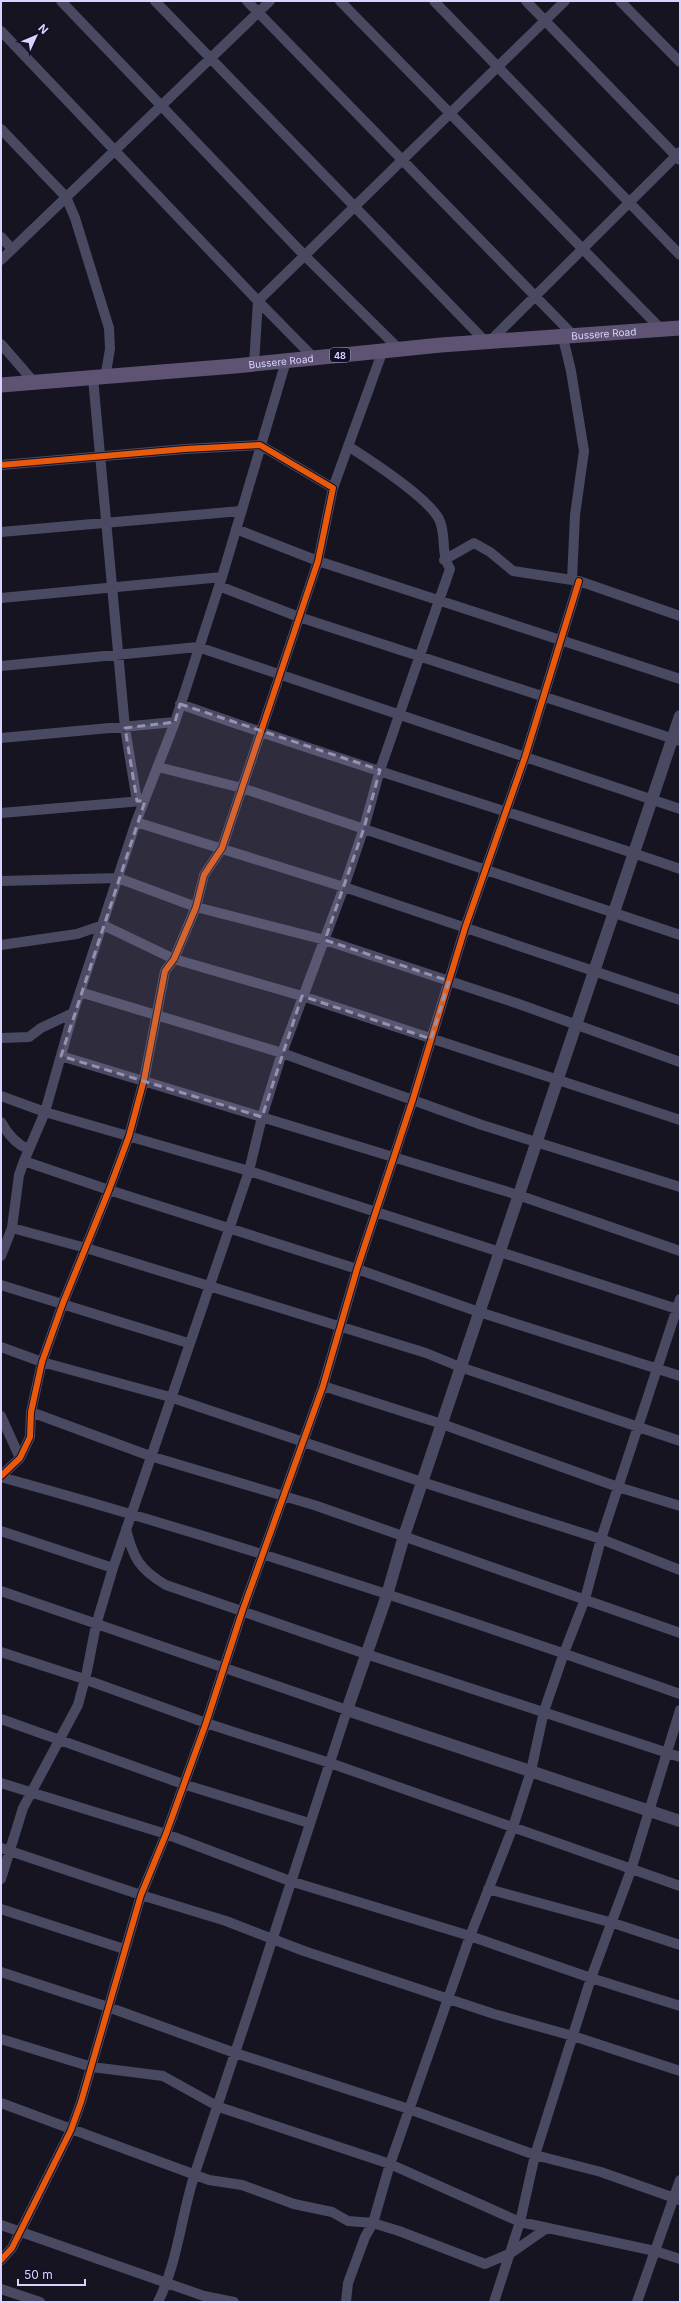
<svg xmlns="http://www.w3.org/2000/svg" width="681" height="2303" font-family="Inter,sans-serif">
  <style>
    .lines { fill: none; stroke-linecap: round; stroke-linejoin: round }
    .minor { stroke: #4a4962; stroke-width: 10 }
    .tertiary { stroke: #4a4962; stroke-width: 12 }
    .primary { stroke: #5e5373; stroke-width: 15 }
    .cycleway-casing { stroke: #130f26; stroke-width: 8 }
    .cycleway { stroke: #e8590c; stroke-width: 6 }
    .marked { fill: #9591b1; fill-opacity: 0.2; stroke: #9591b1; stroke-width: 3; stroke-dasharray: 8 5; stroke-linejoin: round }
    .labels { text-anchor: middle; dominant-baseline: central; stroke-width: 3.5; stroke-linejoin: round; paint-order: stroke }
    .shield { fill: #130f26; stroke: #9e99be; stroke-width: 1 }
    .shield-label { font-size: 9px; font-weight: bold; fill: #d9d4ff }
    .street-label { font-size: 10px; fill: #d9d4ff; stroke: #130f26 }
  </style>
  <rect width="100%" height="100%" fill="#161421"/>
  <g class="lines">
    <path class="minor" d="M61,1l243,254 94,93
      M155,1l330,340
      M247,1l328,336
      M340,1l322,329
      M434,1l246,254
      M526,1l154,159
      M620,1l60,61
      M1,31l257,270 -4,63
      M1,129l65,68 9,21 34,110 1,21 -5,29
      M1,237l11,12
      M1,260l269,-259
      M563,338l8,33 13,80 -9,64 -3,65
      M490,341l190,-189
      M1,344l33,38
      M314,358l-56,-57 307,-300
      M93,378l32,350 12,73
      M1,465l184,-16 75,-4 73,43 -15,73 -96,287 -18,27 -8,32 -22,52 -9,12 -21,109 -15,56 -20,54 -46,113 -21,59 -11,50 -1,25 -10,21 -19,18
      M333,488l50,-138
      M236,529l82,32 362,118
      M1,532l240,-21
      M444,560l30,-17 16,9 23,19 66,10 101,35
      M219,586l80,31 381,124
      M1,598l221,-21
      M1,666l197,-19 482,162
      M180,704c165,59 334,108 500,165
      M1,738l174,-16
      M158,767l84,21 438,147
      M1,813l141,-12
      M136,822l208,65 336,113
      M1,881l117,-3 78,29 129,33 191,63 164,59
      M1,945l76,-11 26,-9 71,34 128,37 378,124
      M80,992l202,61 200,72 198,62
      M1,1038l28,-1 12,-9 32,-15
      M61,1056l457,139 162,56
      M1,1096l44,16 204,59 431,139
      M1,1122c6,11 15,22 27,27
      M24,1161l85,29 248,79 122,43 201,64
      M12,1228l74,20 340,105 34,14 220,74
      M1,1256l11,-28 7,-53 5,-14 21,-49 28,-99 63,-191 39,-100 47,-145 64,-216
      M1,1285l187,58
      M1,1347l41,15 128,35 252,85 179,57 79,31
      M323,1386l119,38 176,63 62,19
      M31,1412l119,44 167,50 363,127
      M1,1416l19,42
      M1,1477c229,63 455,138 679,217
      M126,1529c7,29 14,41 40,56l200,69 314,103
      M1,1531l112,37
      M1,1591l346,119c-50,155 -100,309 -152,463 -14,43 -17,89 -37,129
      M1,1652l83,27 122,44 124,40 350,123
      M1,1719l182,65 126,39
      M1,1783l165,51 124,47 180,55 121,42 89,28
      M1,1848l140,47 85,26 78,30 190,63 79,22 107,35
      M1,1879l22,-71 55,-103 9,-34 9,-46 17,-57 136,-397 13,-54 20,-64 62,-166 20,-59 16,-58 70,-201c-10,-16 -3,-34 -11,-50 -12,-22 -69,-59 -91,-73
      M488,1889l125,34 67,22
      M1,1909l123,40
      M1,1972l107,35 127,46 174,56 126,46 66,17 79,28
      M1,2039l91,28 71,9 56,31 171,57 130,58 135,29 25,8
      M1,2103l208,77 33,5 52,19 38,8 16,9 25,2 26,8 86,33 26,-11 36,-25
      M1,2225l203,71 30,6
      M1,2260l11,-12 59,-118 10,-28 60,-207 25,-61 40,-111 36,-111 81,-226 34,-117 56,-170 52,-171 60,-171 54,-176
      M1,2289l39,13
      M346,2302l2,-19 17,-46 8,-14 17,-59 80,-228 43,-109 18,-56 13,-60 20,-58 21,-54 16,-60 79,-240
      M494,2302l26,-80 15,-67 56,-177 40,-108 49,-160
      M637,2302l43,-122"/>
    <path class="tertiary" d="M680,716l-276,820 -17,59 -40,115 333,111"/>
    <path class="primary" id="s1" d="M1,385l234,-19 206,-21 239,-17"/>
    <g class="cycleway-casing">
      <path id="cycleway" d="M1,465l184,-16 75,-4 73,43 -15,73 -96,287 -18,27 -8,32 -22,52 -9,12 -21,109 -15,56 -20,54 -46,113 -21,59 -11,50 -1,25 -10,21 -19,18
        M1,2260l11,-12 59,-118 10,-28 60,-207 25,-61 40,-111 36,-111 81,-226 34,-117 56,-170 52,-171 60,-171 54,-176"/>
    </g>
    <use href="#cycleway" class="cycleway"/>
  </g>
  <path class="marked" d="M180,704l200,66 -16,58 -39,112 124,41 -18,58 -129,-43 -40,121 -201,-61 84,-255h-8l-12,-73 50,-6z"/>
  <g class="labels">
    <rect class="shield" x="330" y="348" width="20" height="14" rx="3"/>
    <g class="shield-label">
      <text x="340" y="355">48</text>
    </g>
    <g class="street-label">
      <text stroke="none"><textPath href="#s1" startOffset="605">Bussere Road</textPath></text>
      <text stroke="none"><textPath href="#s1" startOffset="281">Bussere Road</textPath></text>
    </g>
  </g>
  <rect width="681" height="2303" fill="none" stroke="#d9d4ff" stroke-width="4"/>
  <g transform="translate(36 36) rotate(46)" stroke="#130f26" stroke-width="3" paint-order="stroke">
  <path d="M0-3L7 15L0 10L-7 15Z" fill="#d9d4ff"/>
  <text y="-6" font-size="11" font-weight="bold" text-anchor="middle" fill="#d9d4ff">N</text>
  </g>
  <path d="M18 2279v6h67v-6" fill="none" stroke="#d9d4ff" stroke-width="2"/>
  <text x="24" y="2279" font-size="12" fill="#d9d4ff" stroke="#130f26" stroke-width="3" paint-order="stroke">50 m</text>
</svg>
